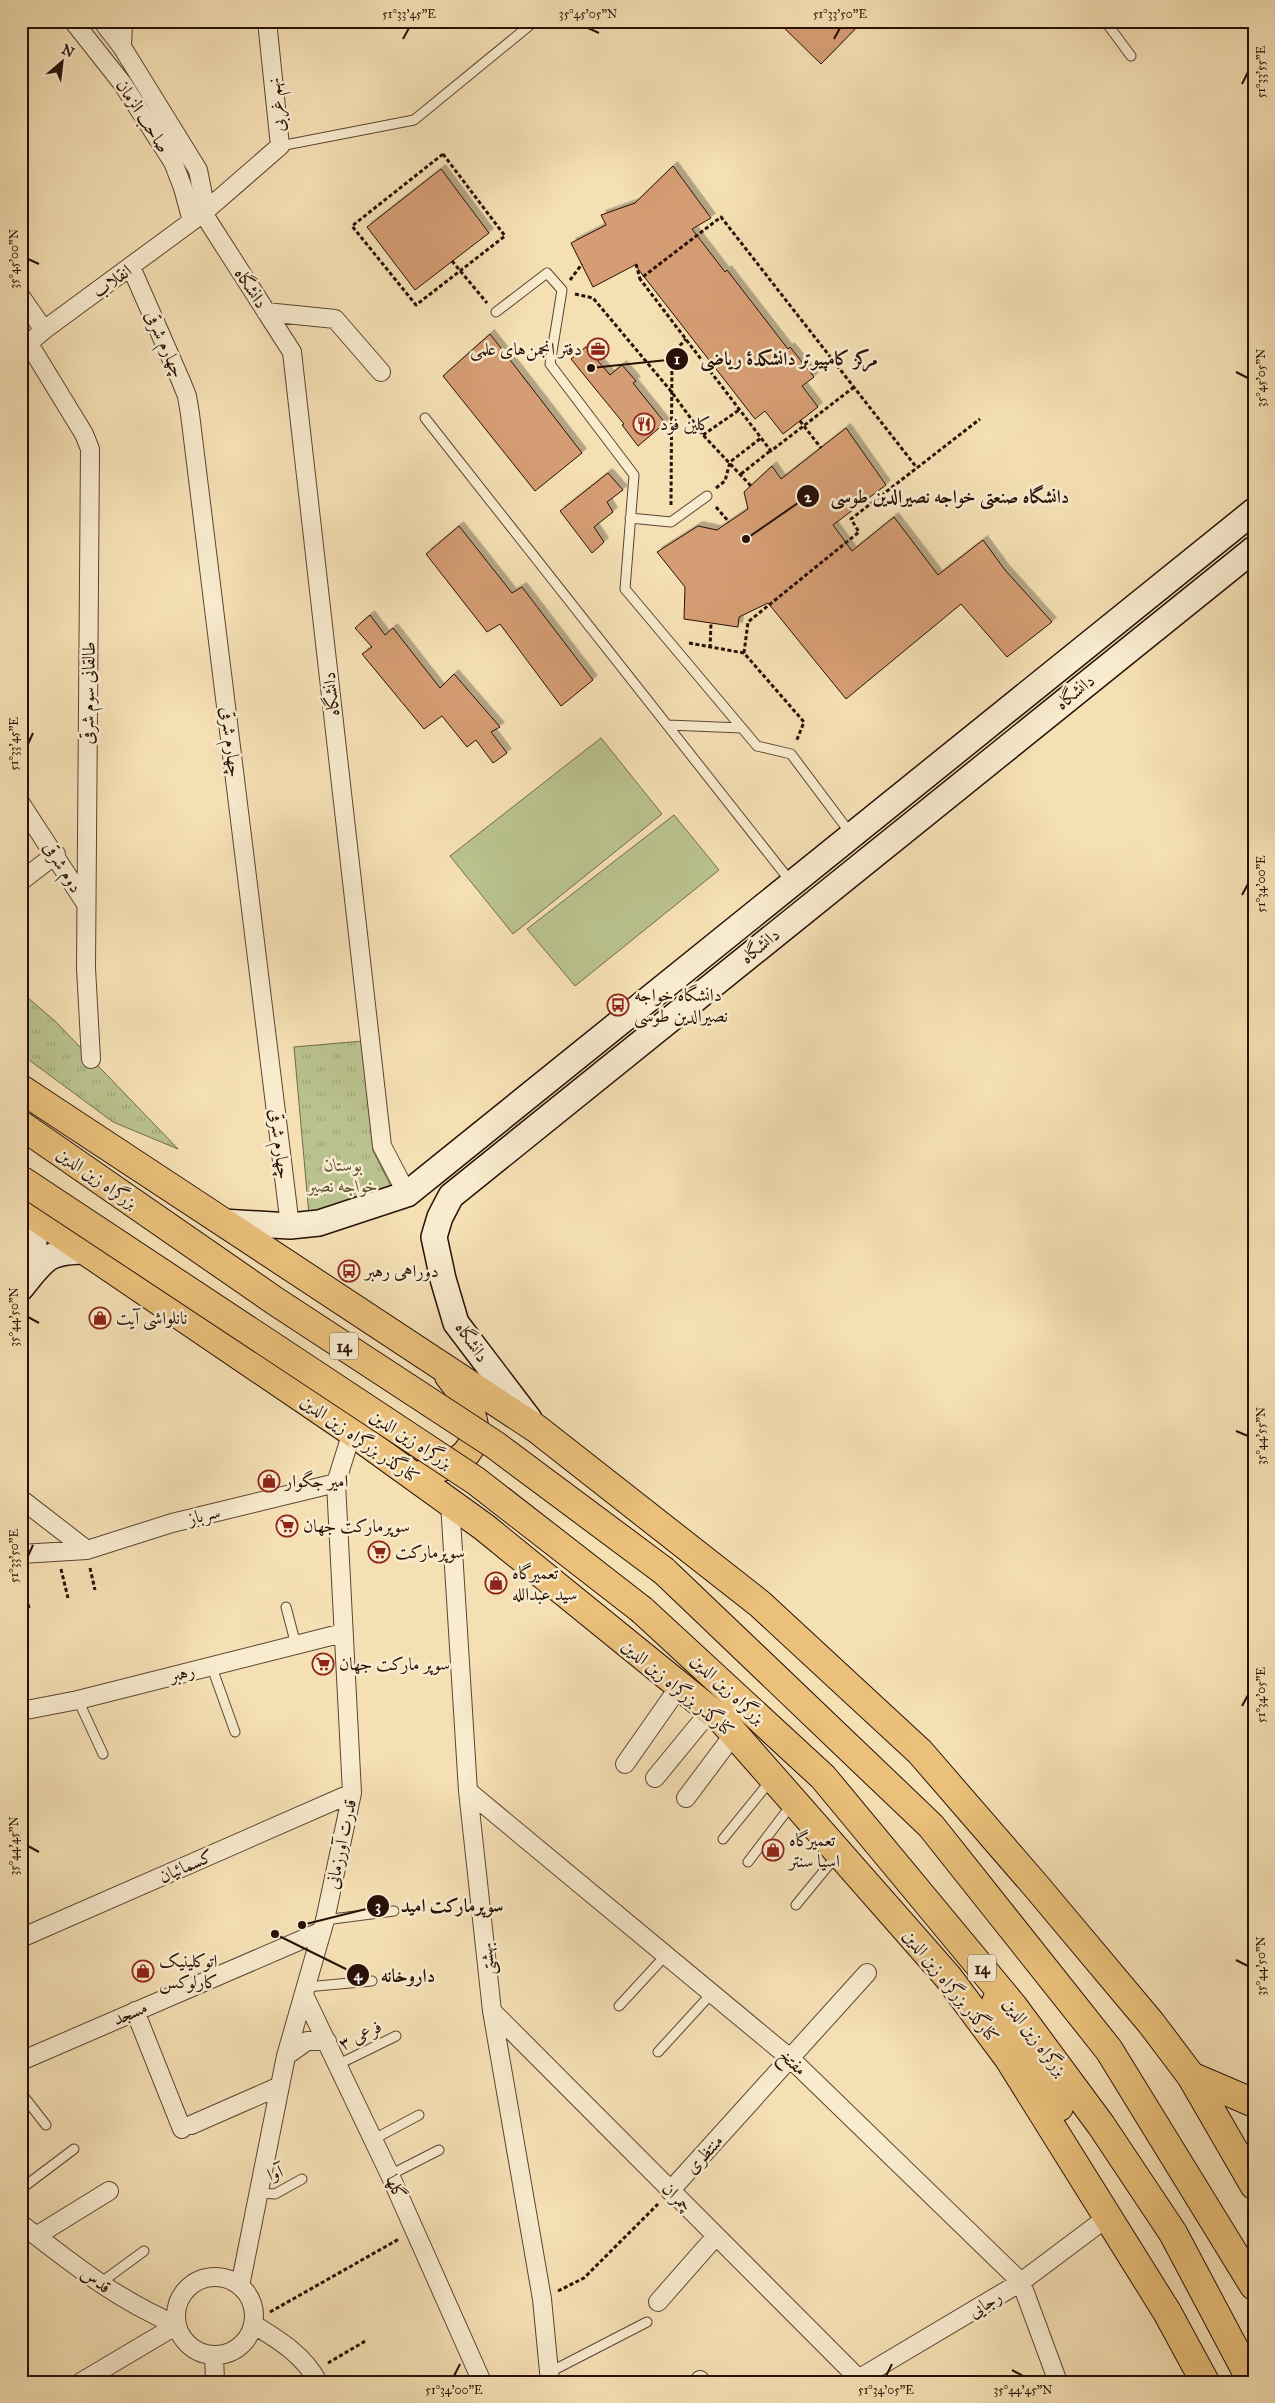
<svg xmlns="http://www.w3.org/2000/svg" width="1275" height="2403" font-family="'IM FELL Great Primer',Amiri,serif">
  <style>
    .grass { fill: url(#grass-tufts); stroke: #726a4c }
    .garden { fill: #bac38f; stroke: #726a4c }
    .building { fill: #d59d73; stroke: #291108; filter: url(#shadow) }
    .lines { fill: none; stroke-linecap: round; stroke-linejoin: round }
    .lane-casing { stroke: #5c4533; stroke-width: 11 }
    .street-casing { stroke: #5c4533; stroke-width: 20 }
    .secondary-casing { stroke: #291108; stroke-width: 28 }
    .primary-casing { stroke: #291108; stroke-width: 30 }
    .highway-casing { stroke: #291108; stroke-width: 30 }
    .path { stroke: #291108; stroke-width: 3; stroke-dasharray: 4 2.5; stroke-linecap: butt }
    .lane { stroke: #f8ebce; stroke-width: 9 }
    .street { stroke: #f8ebce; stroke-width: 18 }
    .secondary { stroke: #f8ebce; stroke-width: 25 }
    .primary { stroke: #eac07a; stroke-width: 28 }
    .highway { stroke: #eac07a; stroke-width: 28 }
    .highway-bridge-casing { stroke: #291108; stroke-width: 30; stroke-linecap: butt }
    .path-bridge { stroke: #291108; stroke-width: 3; stroke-dasharray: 4 2.5; stroke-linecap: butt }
    .highway-bridge { stroke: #eac07a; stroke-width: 28 }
    .ticks { fill: none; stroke: #291108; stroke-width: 2 }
    .labels { text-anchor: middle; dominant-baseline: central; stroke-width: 5; stroke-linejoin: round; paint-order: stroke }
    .shield { fill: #f8ebce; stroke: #675243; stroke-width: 1 }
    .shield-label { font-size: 16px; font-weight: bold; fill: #291108 }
    .street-label { font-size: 18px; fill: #291108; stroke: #f8ebce }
    .poi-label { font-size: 18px; fill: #291108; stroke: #f8ebce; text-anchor: start }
    .park-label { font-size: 18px; font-style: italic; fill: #5c4f37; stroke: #f8ebce }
    .leader { fill: none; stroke: #291108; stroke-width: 2 }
    .callout-dot { fill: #291108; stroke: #f8ebce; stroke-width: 2 }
    .mark-label { font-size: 15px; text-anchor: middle; font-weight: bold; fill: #fff }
    .callout-label { font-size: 19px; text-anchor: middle; font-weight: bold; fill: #291108; stroke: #f8ebce; stroke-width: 5; stroke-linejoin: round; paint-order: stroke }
    .neatline { fill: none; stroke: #291108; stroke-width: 2 }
    .ticks-label { font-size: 12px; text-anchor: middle; fill: #291108 }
  </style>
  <defs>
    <pattern id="grass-tufts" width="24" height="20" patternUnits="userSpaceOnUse" patternTransform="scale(1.25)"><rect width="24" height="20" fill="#bac38f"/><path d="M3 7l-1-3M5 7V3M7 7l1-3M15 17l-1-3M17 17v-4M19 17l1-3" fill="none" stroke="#a0a67a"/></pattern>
    <filter id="shadow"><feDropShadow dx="4.5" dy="-4.5" stdDeviation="0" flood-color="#0004"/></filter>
  </defs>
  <rect width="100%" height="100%" fill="#f5e0b4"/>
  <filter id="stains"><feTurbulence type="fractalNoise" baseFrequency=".004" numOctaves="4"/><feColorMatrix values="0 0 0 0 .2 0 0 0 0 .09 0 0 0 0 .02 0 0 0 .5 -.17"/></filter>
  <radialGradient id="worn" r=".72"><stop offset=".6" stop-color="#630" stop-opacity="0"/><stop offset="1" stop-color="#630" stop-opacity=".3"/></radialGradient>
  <path class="grass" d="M21,992l34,29 123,128 -65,-27 -92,-68z
    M363,1041l10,110 21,41 -85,23 -15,-168z"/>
  <path class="garden" d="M601,738l61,76 -149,120 -63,-78z
    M674,815l45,55 -144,116 -48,-57z"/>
  <path class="building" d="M777,21h86l-42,43z
    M673,166l38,52 -19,11 33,43 2,-2 61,79 2,-2 24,30 -12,9 16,21 -35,27 -18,-23 -10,8 -120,-154 -42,22 -22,-44 35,-18 -5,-10 34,-12z
    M441,169l48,64 -74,57 -48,-63z
    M490,334l92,119 -47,38 -92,-115z
    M586,347l24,28 12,-10 14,16 -3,2 32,40 -27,23 -16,-21 2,-1 -53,-65z
    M846,428l40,57 -53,40 19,26 42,-34 44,58 45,-35 22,30 47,52 -45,35 -46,-53 -115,95 -78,-96 -29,14 -1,10 -54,-8 1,-32 -28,-35 41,-26 19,4 31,-21 -4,-17 28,-26 9,13z
    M608,473l15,17 -16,12 6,10 -19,15 10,15 -12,11 -32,-42z
    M459,526l53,67 10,-6 71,93 -32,26 -61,-82 -13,8 -61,-78z
    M370,615l15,20 8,-7 47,60 14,-14 46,53 -9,5 16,21 -14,10 -17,-23 -9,7 -25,-31 -18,13 -62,-75 10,-7 -17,-19z"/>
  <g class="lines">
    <g class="lane-casing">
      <path id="lane" d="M1105,21l26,35
        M280,146l134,-26 121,-99
        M496,312l51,-39 15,17 -12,74 84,111 -9,114 132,157 34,8 60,80
        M425,418l366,464
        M630,518l41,4 36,-26
        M668,725l74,3
        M286,1607l10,38
        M211,1665l24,67
        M78,1700l25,54
        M723,1839l48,-59
        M748,1862l44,-58
        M796,1905l41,-50
        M325,1920l69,-9
        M306,1987l66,-6
        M619,2006l47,-51
        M658,2052l54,-59
        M339,2064l57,-28
        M21,2093l25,32
        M374,2139l45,-24
        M390,2175l49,-25
        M21,2189l53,-40
        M259,2193l16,1 27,-15
        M99,2284l45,-33
        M550,2372l97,-50"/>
    </g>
    <g class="street-casing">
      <path id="street" d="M73,21l49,62 51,79 10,26 9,33
        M102,21l20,26 76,123 5,25v18
        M122,47l1,-26
        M203,213l89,139 90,794 25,48
        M131,267l50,114 6,15 3,18 100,812
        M21,297l23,33
        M266,312l69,7 46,53
        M29,344l55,90 6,15 -4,519 5,91
        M21,350l23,-20 159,-117 77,-67 -13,-125
        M21,804l65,100
        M21,881l35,-27
        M21,1499l66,51
        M450,1503l18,288 24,220 50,288 8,83
        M21,1554l66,-4 85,-27 164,-40
        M21,1711l57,-11 265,-67
        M625,1764l54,-77
        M655,1778l55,-67
        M468,1791l323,268 230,223 37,100
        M686,1798l48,-64
        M21,1938l331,-145
        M304,1995l86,180 92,207
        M135,2011l47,118
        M492,2011l370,371
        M286,2056l21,-15h20
        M21,2061l301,-130
        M191,2125l89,-39
        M670,2191l197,-218
        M21,2224c50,39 98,77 156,101
        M36,2236l73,-45
        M176 2316a39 39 0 1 1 78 0a39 39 0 1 1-78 0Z
        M240,2286l46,-230 39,-136 27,-127 -16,-310 16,-51
        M658,2302l58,-66
        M253,2324c26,16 51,31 65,58
        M214,2355l1,27
        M700,2380l1,2
        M81,2382l96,-57
        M853,2382l168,-100 88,-66"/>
    </g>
    <g class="secondary-casing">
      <path id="secondary" d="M222,1222l68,4 29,-3 88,-29 847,-683
        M21,1264l13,-21v-28
        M21,1288c24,-30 26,-37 67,-37
        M529,1419l-73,-96 -13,-44 -9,-42 6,-20 11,-21 803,-647"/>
    </g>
    <g class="primary-casing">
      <path id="primary" d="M21,1089l516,340 223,175 160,148 116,134 115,137 40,53 63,109
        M21,1207l331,225 132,95 239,194 225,256 61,82 158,253 38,70
        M430,1468c8,2 18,-3 26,-7 36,-20 11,-63 -7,-85
        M996,2002l40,63 23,42
        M1191,2076l63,27"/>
    </g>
    <g class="highway-casing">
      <path id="highway" d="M664,1571l267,255 178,224 145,236
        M642,1610l181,167 190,229 88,119 72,108 79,149"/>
    </g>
    <path class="path" d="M443,154l62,82 -89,69 -64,-79z
      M452,261l35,42
      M636,264l4,15
      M570,280l12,-16
      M575,294l18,4 77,92 33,45 48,51
      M854,387l-83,64 -131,-172 81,-62 196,251
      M703,435l36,-25
      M741,474l29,-23
      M716,488l9,-7 5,-19 31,-24
      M671,505l1,-151 14,-15
      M716,507l13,15
      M689,643l55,10 60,69 -8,20
      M710,648l1,-25
      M744,653l4,-31 111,-90 -8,-13 129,-100
      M90,1568l5,22
      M61,1569l7,29
      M21,1573l8,35
      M558,2291l26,-13 74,-74
      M270,2312l129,-73
      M328,2363l39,-23"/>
    <use href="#lane" class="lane"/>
    <use href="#street" class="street"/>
    <use href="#secondary" class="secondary"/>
    <use href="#primary" class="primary"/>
    <use href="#highway" class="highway"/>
    <g class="highway-bridge-casing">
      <path id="highway-bridge" d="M21,1125l254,176 220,144 169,126
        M21,1180l455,301 166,129"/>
    </g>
    <path class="path-bridge" d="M800,421l21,27"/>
    <use href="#highway-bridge" class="highway-bridge"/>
  </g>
  <path class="ticks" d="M588,28l11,5M403,39l6,-11M834,39l6,-11M1242,84l6,-12M28,259l11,5M1236,372l12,6M28,744l5,-11M1242,895l6,-11M28,1317l11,6M1236,1431l12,5M28,1556l5,-11M1242,1706l6,-11M28,1846l11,6M1236,1960l12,6M1012,2370l11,6M454,2376l6,-12M886,2376l6,-12"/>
  <defs>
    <g id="office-ring" transform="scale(1.125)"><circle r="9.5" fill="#f8ebce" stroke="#8f2418" stroke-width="1.5"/><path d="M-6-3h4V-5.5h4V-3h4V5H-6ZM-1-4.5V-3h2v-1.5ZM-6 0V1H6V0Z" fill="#8f2418"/></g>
    <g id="restaurant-ring" transform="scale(1.125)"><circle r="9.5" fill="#f8ebce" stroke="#8f2418" stroke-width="1.5"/><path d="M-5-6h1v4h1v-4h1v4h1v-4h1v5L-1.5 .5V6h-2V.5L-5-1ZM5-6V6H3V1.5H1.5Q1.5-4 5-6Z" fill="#8f2418"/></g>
    <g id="bus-ring" transform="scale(1.125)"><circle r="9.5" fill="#f8ebce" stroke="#8f2418" stroke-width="1.5"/><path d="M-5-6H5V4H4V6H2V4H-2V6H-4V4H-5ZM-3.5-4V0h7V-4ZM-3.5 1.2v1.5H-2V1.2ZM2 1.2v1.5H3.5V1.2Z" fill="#8f2418"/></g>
    <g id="shop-ring" transform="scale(1.125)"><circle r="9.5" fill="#f8ebce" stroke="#8f2418" stroke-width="1.5"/><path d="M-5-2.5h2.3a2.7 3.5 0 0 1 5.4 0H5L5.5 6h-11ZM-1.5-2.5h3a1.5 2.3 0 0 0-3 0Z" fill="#8f2418"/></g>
    <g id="supermarket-ring" transform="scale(1.125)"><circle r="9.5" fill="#f8ebce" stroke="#8f2418" stroke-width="1.5"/><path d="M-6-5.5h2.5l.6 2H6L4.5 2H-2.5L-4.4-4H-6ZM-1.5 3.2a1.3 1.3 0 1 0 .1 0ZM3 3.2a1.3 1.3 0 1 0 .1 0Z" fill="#8f2418"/></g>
  </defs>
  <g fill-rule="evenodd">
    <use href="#office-ring" x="598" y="349"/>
    <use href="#restaurant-ring" x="644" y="424"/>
    <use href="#bus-ring" x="618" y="1005"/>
    <use href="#bus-ring" x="349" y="1271"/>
    <use href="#shop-ring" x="100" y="1318"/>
    <use href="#shop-ring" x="269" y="1481"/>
    <use href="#supermarket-ring" x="287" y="1526"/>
    <use href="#supermarket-ring" x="379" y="1552"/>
    <use href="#shop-ring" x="496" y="1583"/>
    <use href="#supermarket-ring" x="323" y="1664"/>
    <use href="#shop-ring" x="773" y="1850"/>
    <use href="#shop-ring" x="143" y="1971"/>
  </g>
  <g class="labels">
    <g class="shield">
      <rect x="330" y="1332.5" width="28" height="27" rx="4"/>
      <rect x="968" y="1954.5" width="28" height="27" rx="4"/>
    </g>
    <g class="shield-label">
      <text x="344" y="1346">14</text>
      <text x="982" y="1968">14</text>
    </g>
    <g class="street-label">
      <text transform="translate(276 105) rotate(-96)">نهم غربی</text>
      <text transform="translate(143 116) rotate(57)">صاحب الزمان</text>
      <text transform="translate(112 281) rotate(-36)">انقلاب</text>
      <text transform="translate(251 288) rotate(57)">دانشگاه</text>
      <text transform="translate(165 344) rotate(66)">چهارم شرقی</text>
      <text transform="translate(1075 692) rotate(-39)">دانشگاه</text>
      <text transform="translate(88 693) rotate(-89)">طالقانی سوم شرقی</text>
      <text transform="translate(331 694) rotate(-96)">دانشگاه</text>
      <text transform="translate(231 742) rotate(83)">چهارم شرقی</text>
      <text transform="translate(63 867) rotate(58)">دوم شرقی</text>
      <text transform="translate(760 946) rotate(-39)">دانشگاه</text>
      <text transform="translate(280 1144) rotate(83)">چهارم شرقی</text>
      <text transform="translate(97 1178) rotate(35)">بزرگراه زین الدین</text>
      <text transform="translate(472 1342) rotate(56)">دانشگاه</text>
      <text transform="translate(360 1439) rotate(35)">کنارگذر بزرگراه زین الدین</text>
      <text transform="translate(411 1439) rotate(33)">بزرگراه زین الدین</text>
      <text transform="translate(204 1515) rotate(-14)">سرباز</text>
      <text transform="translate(182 1673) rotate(-15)">رهبر</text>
      <text transform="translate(678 1688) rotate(40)">کنارگذر بزرگراه زین الدین</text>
      <text transform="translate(728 1689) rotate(43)">بزرگراه زین الدین</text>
      <text transform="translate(341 1844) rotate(-78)">قدرت آورزمانی</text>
      <text transform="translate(186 1866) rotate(-24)">کسمائیان</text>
      <text transform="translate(487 1959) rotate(-96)">بهشتی</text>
      <text transform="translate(951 1986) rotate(51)">کنارگذر بزرگراه زین الدین</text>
      <text transform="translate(130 2013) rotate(-24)">مسجد</text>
      <text transform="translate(360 2035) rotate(-26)">فرعی ۳</text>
      <text transform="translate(1035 2037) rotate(53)">بزرگراه زین الدین</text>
      <text transform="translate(793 2062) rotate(42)">مفتخ</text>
      <text transform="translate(704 2154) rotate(-47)">منتظری</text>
      <text transform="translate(275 2173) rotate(-20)">آوا</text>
      <text transform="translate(396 2187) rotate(66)">گلها</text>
      <text transform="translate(677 2197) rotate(45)">چمران</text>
      <text transform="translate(96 2280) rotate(35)">قدس</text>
      <text transform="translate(985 2304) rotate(-31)">رجایی</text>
    </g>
    <g class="poi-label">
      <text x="582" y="349" text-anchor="end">دفتر انجمن‌های علمی</text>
      <text x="660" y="424">کلین فود</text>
      <text x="634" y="995">دانشگاه خواجه<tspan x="634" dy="21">نصیرالدین طوسی</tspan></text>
      <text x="365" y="1271">دوراهی رهبر</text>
      <text x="116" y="1318">نانلواشی آیت</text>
      <text x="285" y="1481">امیر جگوار</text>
      <text x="303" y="1526">سوپرمارکت جهان</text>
      <text x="395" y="1552">سوپرمارکت</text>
      <text x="512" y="1573">تعمیرگاه<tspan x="512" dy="21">سید عبدالله</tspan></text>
      <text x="339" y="1664">سوپر مارکت جهان</text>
      <text x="789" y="1840">تعمیرگاه<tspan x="789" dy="21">اسیا سنتر</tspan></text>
      <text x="159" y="1961">اتوکلینیک<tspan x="159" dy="21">کارلوکس</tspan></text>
    </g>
    <g class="park-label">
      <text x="343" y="1165">بوستان<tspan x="343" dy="21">خواجه نصیر</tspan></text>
    </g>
  </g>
  <path class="leader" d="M591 368L677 359M746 539L808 496M302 1925L378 1906M275 1934L358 1975"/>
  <g class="callout-dot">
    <circle cx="591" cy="368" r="5"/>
    <circle cx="746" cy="539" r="5"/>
    <circle cx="302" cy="1925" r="5"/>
    <circle cx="275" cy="1934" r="5"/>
    <circle cx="677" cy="359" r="12"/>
    <circle cx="808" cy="496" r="12"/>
    <circle cx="378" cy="1906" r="12"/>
    <circle cx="358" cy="1975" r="12"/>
  </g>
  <g class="mark-label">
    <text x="677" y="364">1</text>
    <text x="808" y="502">2</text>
    <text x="378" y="1911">3</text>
    <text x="358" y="1980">4</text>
  </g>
  <g class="callout-label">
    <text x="789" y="365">مرکز کامپیوتر دانشکدهٔ ریاضی</text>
    <text x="950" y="503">دانشگاه صنعتی خواجه نصیرالدین طوسی</text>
    <text x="452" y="1912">سوپرمارکت امید</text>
    <text x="408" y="1982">داروخانه</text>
  </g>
  <rect width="1275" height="2403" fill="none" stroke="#f5e0b4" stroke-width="55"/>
  <g transform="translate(62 62) rotate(28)" stroke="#f8ebce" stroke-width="4" paint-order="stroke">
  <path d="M0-4L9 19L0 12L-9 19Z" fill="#291108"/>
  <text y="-8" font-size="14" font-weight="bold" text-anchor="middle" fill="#291108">N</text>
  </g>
  <rect x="28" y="28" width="1220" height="2348" class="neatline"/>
  <g class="ticks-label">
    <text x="409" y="18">51°33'45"E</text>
    <text x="588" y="18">35°45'05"N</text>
    <text x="840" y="18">51°33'50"E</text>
    <text transform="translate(1261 72) rotate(-90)" y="4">51°33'55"E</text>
    <text transform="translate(14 259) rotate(-90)" y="4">35°45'00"N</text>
    <text transform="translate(1261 378) rotate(-90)" y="4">35°45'05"N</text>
    <text transform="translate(14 744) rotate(-90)" y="4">51°33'45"E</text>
    <text transform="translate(1261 884) rotate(-90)" y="4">51°34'00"E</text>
    <text transform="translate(14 1317) rotate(-90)" y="4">35°44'50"N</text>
    <text transform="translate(1261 1436) rotate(-90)" y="4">35°44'55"N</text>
    <text transform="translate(14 1556) rotate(-90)" y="4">51°33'50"E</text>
    <text transform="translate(1261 1695) rotate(-90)" y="4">51°34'05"E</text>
    <text transform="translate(14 1846) rotate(-90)" y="4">35°44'45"N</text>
    <text transform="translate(1261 1966) rotate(-90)" y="4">35°44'50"N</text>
    <text x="454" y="2394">51°34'00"E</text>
    <text x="886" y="2394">51°34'05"E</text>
    <text x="1023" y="2394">35°44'45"N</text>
  </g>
  <rect width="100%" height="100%" filter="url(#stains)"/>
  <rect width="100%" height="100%" fill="url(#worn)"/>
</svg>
